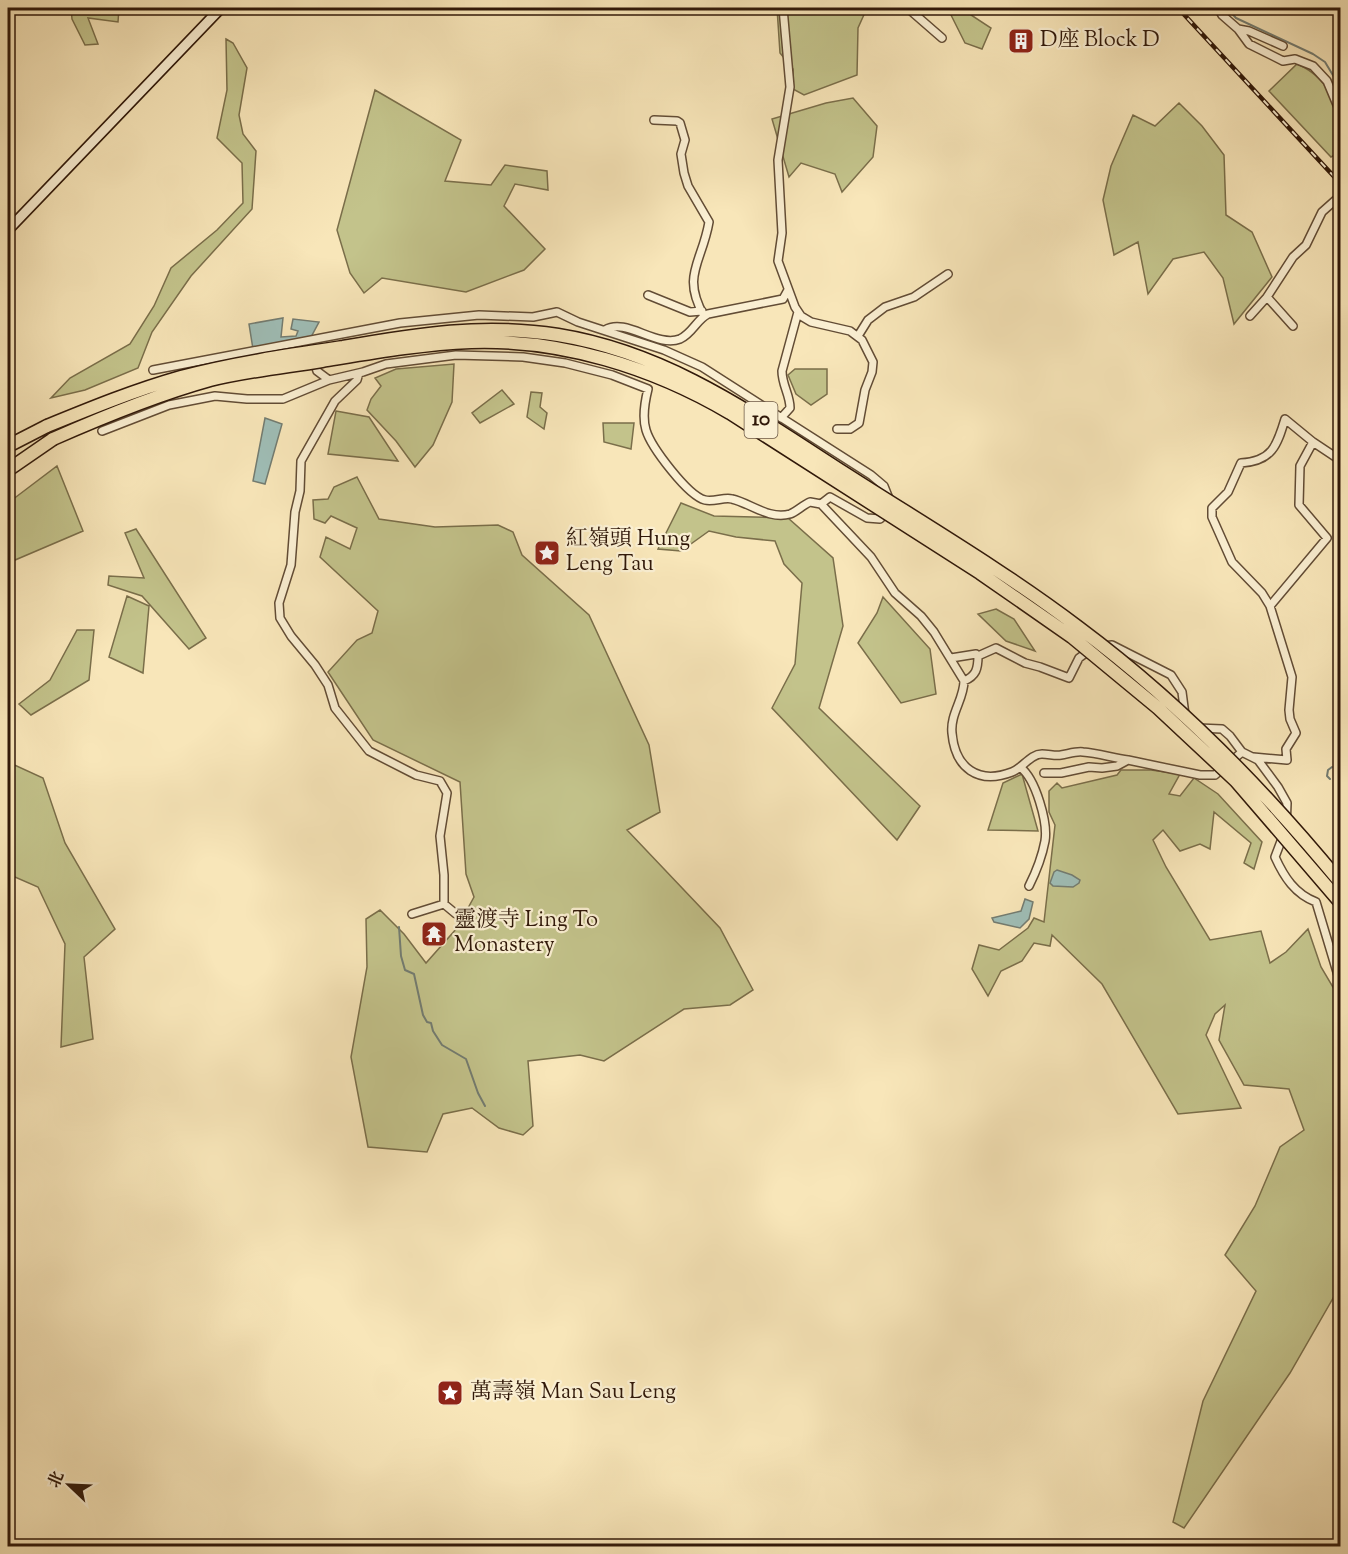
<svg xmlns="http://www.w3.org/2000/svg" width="1348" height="1554" font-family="'Sorts Mill Goudy','Noto Serif SC',serif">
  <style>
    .green { fill: #c3c38b; stroke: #7a6e4a; stroke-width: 1.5 }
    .water { fill: #9fbeb7; stroke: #737c71; stroke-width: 1.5 }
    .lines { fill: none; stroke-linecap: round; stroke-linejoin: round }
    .stream { stroke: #737c71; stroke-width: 2 }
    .street-casing { stroke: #624c35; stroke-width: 10 }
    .secondary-casing { stroke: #301809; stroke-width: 12 }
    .highway-casing { stroke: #301809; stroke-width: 15 }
    .street { stroke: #faefd2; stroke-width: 7 }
    .secondary { stroke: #faefd2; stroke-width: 9 }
    .highway { stroke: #f8e6b9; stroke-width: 12 }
    .rail-casing { stroke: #301809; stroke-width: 4.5 }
    .rail { stroke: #faefd2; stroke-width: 2; stroke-dasharray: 7; stroke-linecap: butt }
    .highway-bridge-casing { stroke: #301809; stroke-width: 15; stroke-linecap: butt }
    .highway-bridge { stroke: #f8e6b9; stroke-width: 12 }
    .labels { text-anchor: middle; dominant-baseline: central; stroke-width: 4.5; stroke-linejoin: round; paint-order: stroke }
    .shield { fill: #faefd2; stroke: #6d5845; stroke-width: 1.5 }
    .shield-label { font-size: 21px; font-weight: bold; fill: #301809 }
    .poi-label { font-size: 22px; fill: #301809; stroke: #faefd2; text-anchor: start }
  </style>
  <rect width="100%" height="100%" fill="#f8e6b9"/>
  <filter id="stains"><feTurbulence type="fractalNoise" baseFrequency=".00333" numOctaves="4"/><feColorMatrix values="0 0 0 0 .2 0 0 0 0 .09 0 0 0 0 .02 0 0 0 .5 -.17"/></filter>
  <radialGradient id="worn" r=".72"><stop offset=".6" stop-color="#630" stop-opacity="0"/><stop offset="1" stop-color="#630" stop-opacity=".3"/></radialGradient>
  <path class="green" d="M71,8h48l-1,14 -30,-4 10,26 -13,1 -13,-26z
    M777,8h90l-9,20 -1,47 -53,20 -11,-6v-20l-13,-16z
    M954,8h15l2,7 20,13 -9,21 -17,-6 -14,-28z
    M226,39l7,4 14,25 -8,47 4,19 13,17 -4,58 -61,67 -39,56 -14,36 -53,22 -34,8 19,-20 60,-34 24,-38 17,-38 46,-38 26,-27 -1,-40 -25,-25 10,-48z
    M1297,64c38,16 43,51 43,88l-9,5 -62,-66z
    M375,90l86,50 -16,41 46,4 14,-20 42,6 1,19 -33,-6 -11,22 41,43 -21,21 -58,22 -84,-14 -18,15 -14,-20 -13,-43z
    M853,98l24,28 -4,31 -31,35 -7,-18 -34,-11 -12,14 -17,-58 54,-16z
    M1179,103l23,23 22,29 2,60 26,17 20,45 -38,47 -11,-46 -19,-26 -31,7 -25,35 -10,-52 -24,13 -11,-55 8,-34 22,-51 22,11z
    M454,364l-2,38 -19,43 -18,22 -19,-26 -29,-31 4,-11 10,-13 -6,-8 21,-9z
    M795,369h32v25l-16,11 -15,-11 -8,-19z
    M502,390l12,14 -34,19 -8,-10z
    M531,392l11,1 -2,14 7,6 -3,16 -17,-12z
    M336,411l33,6 29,44 -70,-7z
    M603,423h31l-3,26 -27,-7z
    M57,466l26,65 -75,32v-60z
    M357,477l22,42 56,8 63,-2 15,7 9,23 67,60 60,130 11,67 -33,18 93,98 33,62 -23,15 -46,4 -80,52 -24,-6 -52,6 5,65 -10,9 -24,-7 -27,-20 -29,6 -16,38 -59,-5 -17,-90 16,-90 -1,-48 14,-9 24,24 22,29 31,-35 17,-31 -8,-23 -6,-92 -87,-42 -45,-68 29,-32 15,-7 6,-22 -58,-54 6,-20 24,12 7,-21 -26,-12 -6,7 -11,-4 -1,-19 15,-1 6,-12z
    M681,503l33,13 74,2 45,40 10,68 -24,82 101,98 -23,34 -125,-132 23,-44 7,-81 -18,-19 -9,-23 -39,-4 -27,-6 -28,20 -23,-2z
    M136,529l70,109 -17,11 -47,-53 -34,-11 1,-9 35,2 -19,-45z
    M127,596l22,10 -6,67 -34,-16z
    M883,597l47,52 6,45 -35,9 -43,-60 19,-30z
    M996,609l18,10 21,32 -29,-10 -28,-27z
    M77,630h17l-5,50 -58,35 -12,-11 31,-24z
    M8,762l35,16 22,65 50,86 -31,28 9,82 -32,8 4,-103 -27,-57 -30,-13z
    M1121,770h30l29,4 -11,20 11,2 14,-18 24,16 44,48 -8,27 -10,-6 7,-20 -37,-31 -4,37 -10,-5 -20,7 -17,-21 -10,10 13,27 44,73 51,-9 9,32 16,-11 22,-23 13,38 19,32v287l-50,87 -106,155 -11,-6 30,-121 53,-110 -31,-36 30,-49 25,-59 24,-17 -15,-41 -45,-4 -25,-45 6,-35 -10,9 -9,21 35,73 -63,6 -76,-130 -50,-49 -2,11 -16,-3 -12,18 -21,10 -13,25 -16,-27 7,-24 20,5 29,-22 6,-10 10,4 11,-97 -6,-13v-21l8,-8 5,5 55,-13z
    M1022,774l16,57 -50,-1 15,-47z"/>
  <path class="water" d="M283,318l-2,19 15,-1 2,-5 -7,-2 2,-10 26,3 -8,15 -58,12 -4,-25z
    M265,418l17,6 -17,60 -12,-3z
    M1057,870l15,5 8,5 -1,3 -6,4 -20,-1 -3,-3 4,-11z
    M1025,899l8,3 -4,17 -9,9 -26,-6 -2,-4 29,-7z"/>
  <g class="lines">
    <path class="stream" d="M1227,8l9,10 77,36 12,8 15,25
      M1330,779l-3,-3 1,-6 4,-3
      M399,927l2,29 4,14 9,4 9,41 4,7 4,1 2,8 9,14 24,14 12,34 7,13"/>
    <g class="street-casing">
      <path id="street" d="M783,8l7,79 -12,73 4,73 -4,28 17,46 6,9 10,6 39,9 12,9 11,22 -1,10 -7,18 -6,33 -9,6h-13
        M911,8v3l31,27
        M1218,8l4,7 16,14 11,15 34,17 12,-2 18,7 14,15 13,31
        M1238,29l11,2 34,15
        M654,120l23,1 3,2 5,17 -4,14 3,19 4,13 21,36c-7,41 -28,53 -5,94
        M648,295l42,17 12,-1
        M1250,316l17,-19
        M1293,326l-26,-29 26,-40 13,-12 16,-33 18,-16
        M605,330c21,-13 51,18 75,9 13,-6 16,-19 28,-25l75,-15 5,-9
        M858,336l10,-16 17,-13 29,-10 34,-23
        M314,361l3,10 12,9
        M153,370l247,-47 79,-8 54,2 24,-5 21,10 86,28 38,17 169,108 13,11 6,15
        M359,373l-2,7 -22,21 -34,60 -1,30 -5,21 -4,53 -12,38 1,15 11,18 24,29 13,20 7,23 34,43 47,24 24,6 7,12 -7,43 4,39v29l-32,10
        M781,418l9,-10c0,-13 -8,-23 -8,-37l16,-59
        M102,431l67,-26 46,-9 32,3h36l46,-19 34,-8 23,-8 70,-9 67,2 42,6 47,12 36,14c-3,12 -6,28 -2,41 5,17 42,66 59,70 9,2 19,-3 27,-1 18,4 37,21 58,15 6,-2 13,-9 20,-12l11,2 50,53 24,36 26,23 13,16 30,49c12,-5 14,-12 14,-25l18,-8 29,15 15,4 29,11 10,-20 11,-8
        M1313,442l27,18
        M821,504l9,-7 37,21 13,1 8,-8
        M1104,646l8,-1 59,30 11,17 3,23
        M951,658l25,-4 2,2
        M964,681c0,18 -14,33 -12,52 3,35 26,52 60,39 11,-4 18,-18 30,-18 7,0 13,2 19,1 7,-1 15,-4 22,-3 15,1 30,6 45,8
        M1198,728l24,1 8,7 12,16 16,8 20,27 9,16 -1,25 -11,29c9,20 20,37 41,45l24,80
        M1253,757l34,3 -1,-11 10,-16 -6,-14 -1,-9 3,-33 -22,-71 -8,-13 -30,-31 -20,-45v-9l16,-16 13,-29c31,-2 36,-17 44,-44l28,23 -13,24 -1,39 28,33 -57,68
        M1020,767c16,12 28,56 25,74 -3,16 -9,31 -16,45
        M1044,773h17l28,-6 13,1 15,-2 11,-6 72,15h15l27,-23
        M444,904l12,10"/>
    </g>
    <g class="secondary-casing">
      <path id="secondary" d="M8,230l213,-222"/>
    </g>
    <g class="highway-casing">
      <path id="highway" d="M8,446l39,-20
        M8,470l45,-31"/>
    </g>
    <use href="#street" class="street"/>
    <use href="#secondary" class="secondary"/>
    <use href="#highway" class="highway"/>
    <g class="rail-casing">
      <path id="rail" d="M1178,8l162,175"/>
    </g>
    <use href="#rail" class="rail"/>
    <g class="highway-bridge-casing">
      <path id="highway-bridge" d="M47,426c44,-18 88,-36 134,-49 53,-14 108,-22 162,-30 73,-13 141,-24 215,-12 111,18 196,80 288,139 78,50 158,97 232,153 98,73 184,160 262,255
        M53,439c52,-23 103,-44 157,-59 36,-9 75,-13 112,-19 49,-8 99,-17 149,-19 90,-3 181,25 259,71l250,160 92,64 86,71 78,73 104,121"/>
    </g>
    <use href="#highway-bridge" class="highway-bridge"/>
  </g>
  <defs>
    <g id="building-square" transform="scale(1.35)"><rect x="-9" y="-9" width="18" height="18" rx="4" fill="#8f2418" stroke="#faefd2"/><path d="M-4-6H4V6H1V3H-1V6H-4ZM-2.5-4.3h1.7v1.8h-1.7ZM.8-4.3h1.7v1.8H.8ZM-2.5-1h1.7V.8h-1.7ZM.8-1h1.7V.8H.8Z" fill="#fff"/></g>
    <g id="sight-square" transform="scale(1.35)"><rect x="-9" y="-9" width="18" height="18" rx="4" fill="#8f2418" stroke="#faefd2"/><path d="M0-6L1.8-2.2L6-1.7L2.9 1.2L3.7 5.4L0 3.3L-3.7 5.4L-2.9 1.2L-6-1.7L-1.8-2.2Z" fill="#fff"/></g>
    <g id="temple-square" transform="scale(1.35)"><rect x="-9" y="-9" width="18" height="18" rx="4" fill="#8f2418" stroke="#faefd2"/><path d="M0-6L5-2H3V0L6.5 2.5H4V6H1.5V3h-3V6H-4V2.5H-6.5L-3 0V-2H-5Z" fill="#fff"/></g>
  </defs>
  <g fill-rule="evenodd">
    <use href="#building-square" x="1021" y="41"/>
    <use href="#sight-square" x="547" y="553"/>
    <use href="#temple-square" x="434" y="934"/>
    <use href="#sight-square" x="450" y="1393"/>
  </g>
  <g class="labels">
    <rect class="shield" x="744.5" y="402" width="33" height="36" rx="4.5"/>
    <g class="shield-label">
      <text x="761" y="420">10</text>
    </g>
    <g class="poi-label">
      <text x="1040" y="41">D座 Block D</text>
      <text x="566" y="540">紅嶺頭 Hung<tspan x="566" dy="25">Leng Tau</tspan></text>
      <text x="454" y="921">靈渡寺 Ling To<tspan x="454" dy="25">Monastery</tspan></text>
      <text x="470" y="1393">萬壽嶺 Man Sau Leng</text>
    </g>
  </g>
  <rect width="1348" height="1554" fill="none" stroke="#f8e6b9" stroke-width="30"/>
  <rect x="9" y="9" width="1330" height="1536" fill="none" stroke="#301809" stroke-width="3"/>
  <rect x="15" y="15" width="1318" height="1524" fill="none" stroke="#301809" stroke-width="1.5"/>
  <g transform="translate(69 1485) rotate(293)" stroke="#faefd2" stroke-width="4.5" paint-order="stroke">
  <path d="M0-4.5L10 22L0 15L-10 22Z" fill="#301809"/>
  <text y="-9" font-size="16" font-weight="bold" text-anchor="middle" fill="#301809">北</text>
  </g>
  <rect width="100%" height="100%" filter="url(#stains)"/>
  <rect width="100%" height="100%" fill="url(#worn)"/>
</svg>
